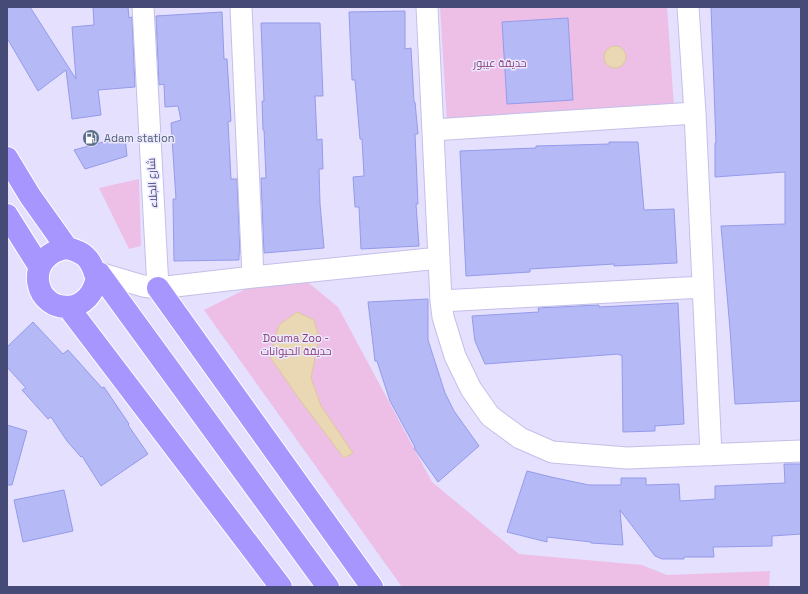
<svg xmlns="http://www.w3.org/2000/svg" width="808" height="594" font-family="'Space Grotesk',Cairo,sans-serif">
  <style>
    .green { fill: #edbee6 }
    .water { fill: #e9d8b3; stroke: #dcc899 }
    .building { fill: #b5b9f6; stroke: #949bea }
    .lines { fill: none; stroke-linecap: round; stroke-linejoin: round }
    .minor-casing { stroke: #c2c0e8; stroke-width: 23 }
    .major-casing { stroke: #fff; stroke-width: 24 }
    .minor { stroke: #fff; stroke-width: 21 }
    .major { stroke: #a896ff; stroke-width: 22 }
    .labels { text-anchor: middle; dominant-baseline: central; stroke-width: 3; stroke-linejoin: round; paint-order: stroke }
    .park-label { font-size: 11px; fill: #8a4178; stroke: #ece8ff }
    .service-label { font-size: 11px; fill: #4e5e75; stroke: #ece8ff; text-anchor: start }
    .street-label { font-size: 11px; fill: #454a77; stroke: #ece8ff }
  </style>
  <rect width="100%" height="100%" fill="#e5e0fe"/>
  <path class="green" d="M440,7h227l7,100 -227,15z
    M139,179l2,67 -12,3 -30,-61z
    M305,280l33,27 94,175 87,72 123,11 25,10 103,-4 -1,16h-367l-198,-277 44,-22z"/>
  <path class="water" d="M604 57a11 11 0 1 1 22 0a11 11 0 1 1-22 0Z
    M297,312l17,8 5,17 -8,41 10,28 32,47 -9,5 -44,-58 -30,-43 9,-32z"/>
  <path class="building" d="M7,7h23l46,72 -4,-52 22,-2 -1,-18h35l1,11 3,-1 3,70 -37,3 3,25 -29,4 -6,-49 -28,21 -31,-53z
    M711,7h90v394l-66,3 -5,-75 -9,-103 64,-2v-52l-70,5v-34h1z
    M405,11v38l6,-1 3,54h1l3,32h-3l3,70h-2l3,42 -58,3 -2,-42h-4l-2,-30 11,-1 -2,-37h-2l-5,-59h-3l-3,-68z
    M222,12l2,47h3l4,62 -3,1 3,57h6l3,75h-1v6l-65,1 -1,-62h3l-5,-76 10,-3 -3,-14 -13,1 -1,-23 -5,1 -3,-69z
    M568,18l5,82 -66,4 -5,-82z
    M261,23h59l3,73h-8l2,44 5,-1 1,30h-4l1,35 4,44 -60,5 -3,-75h5l-2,-48h-1l-1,-29h2z
    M125,136l2,20 -42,13 -11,-19z
    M609,142h29l6,68 30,-1 3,54 -63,3v-2l-84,5v3l-64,4 -6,-125 76,-3v-2l73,-2z
    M428,299v41l17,53 9,18 25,35 -41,36 -24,-34 1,-1 -25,-46 -13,-40h-2l-7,-59z
    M678,303l6,121 -29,2v5l-32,1 -1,-77h-3v-1l-134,10 -10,-23 -1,-7 -2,-18 67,-4 -1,-4 61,-3v2z
    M33,322l30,32 5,-4 34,38 2,-1 25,37 -1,1 20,29 -47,32 -19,-30 -1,1 -14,-16 -16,-24 -3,2 -26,-29 4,-2 -19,-21v-20z
    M7,425l20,6 -15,54h-5z
    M784,464h17v70l-29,2v10l-59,1 1,10h-30v2h-22l-7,-3 -35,-46 3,35 -32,-2v-1l-44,-5v5l-40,-10 20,-61 24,6 38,8h32v-7h25v7l33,-1 1,17 35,-2v-13l70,-3z
    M64,490l9,41 -50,11 -9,-42z"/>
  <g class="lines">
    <g class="minor-casing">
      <path id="minor" d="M143,7l15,281
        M241,7l12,270
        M427,7l14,294 2,16 12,39 16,33 19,27 30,22 32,14 75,6 174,-7
        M688,7l7,106 16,342
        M433,130l262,-17
        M99,273l44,13 15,2 95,-11 186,-19
        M441,301l262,-14"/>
    </g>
    <g class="major-casing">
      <path id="major" d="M7,158l23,38 37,52
        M7,215l32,51
        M67,248c16,4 23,9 28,26l4,-1c-3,7 -4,14 -8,20 -4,6 -10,11 -17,13 -41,8 -52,-51 -7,-58z
        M99,273l229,314
        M158,288l214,299
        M68,307l213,280"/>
    </g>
    <use href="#minor" class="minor"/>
    <use href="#major" class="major"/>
  </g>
  <defs>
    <g id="fuel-disc" transform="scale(0.9)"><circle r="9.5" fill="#5c6f8a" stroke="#ece8ff"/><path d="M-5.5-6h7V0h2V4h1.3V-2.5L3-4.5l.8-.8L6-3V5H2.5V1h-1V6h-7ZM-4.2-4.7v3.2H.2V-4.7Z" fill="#fff"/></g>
  </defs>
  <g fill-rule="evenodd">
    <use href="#fuel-disc" x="91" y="138"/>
  </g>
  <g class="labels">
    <g class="park-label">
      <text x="500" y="63">حديقة عيبور</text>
      <text x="296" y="338">Douma Zoo -<tspan x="296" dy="13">حديقة الحيوانات</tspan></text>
    </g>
    <g class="service-label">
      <text x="104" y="138">Adam station</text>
    </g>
    <g class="street-label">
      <text transform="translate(152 183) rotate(-93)">شارع الجلاء</text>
    </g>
  </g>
  <rect width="808" height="594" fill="none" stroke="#454a77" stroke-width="16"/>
</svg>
